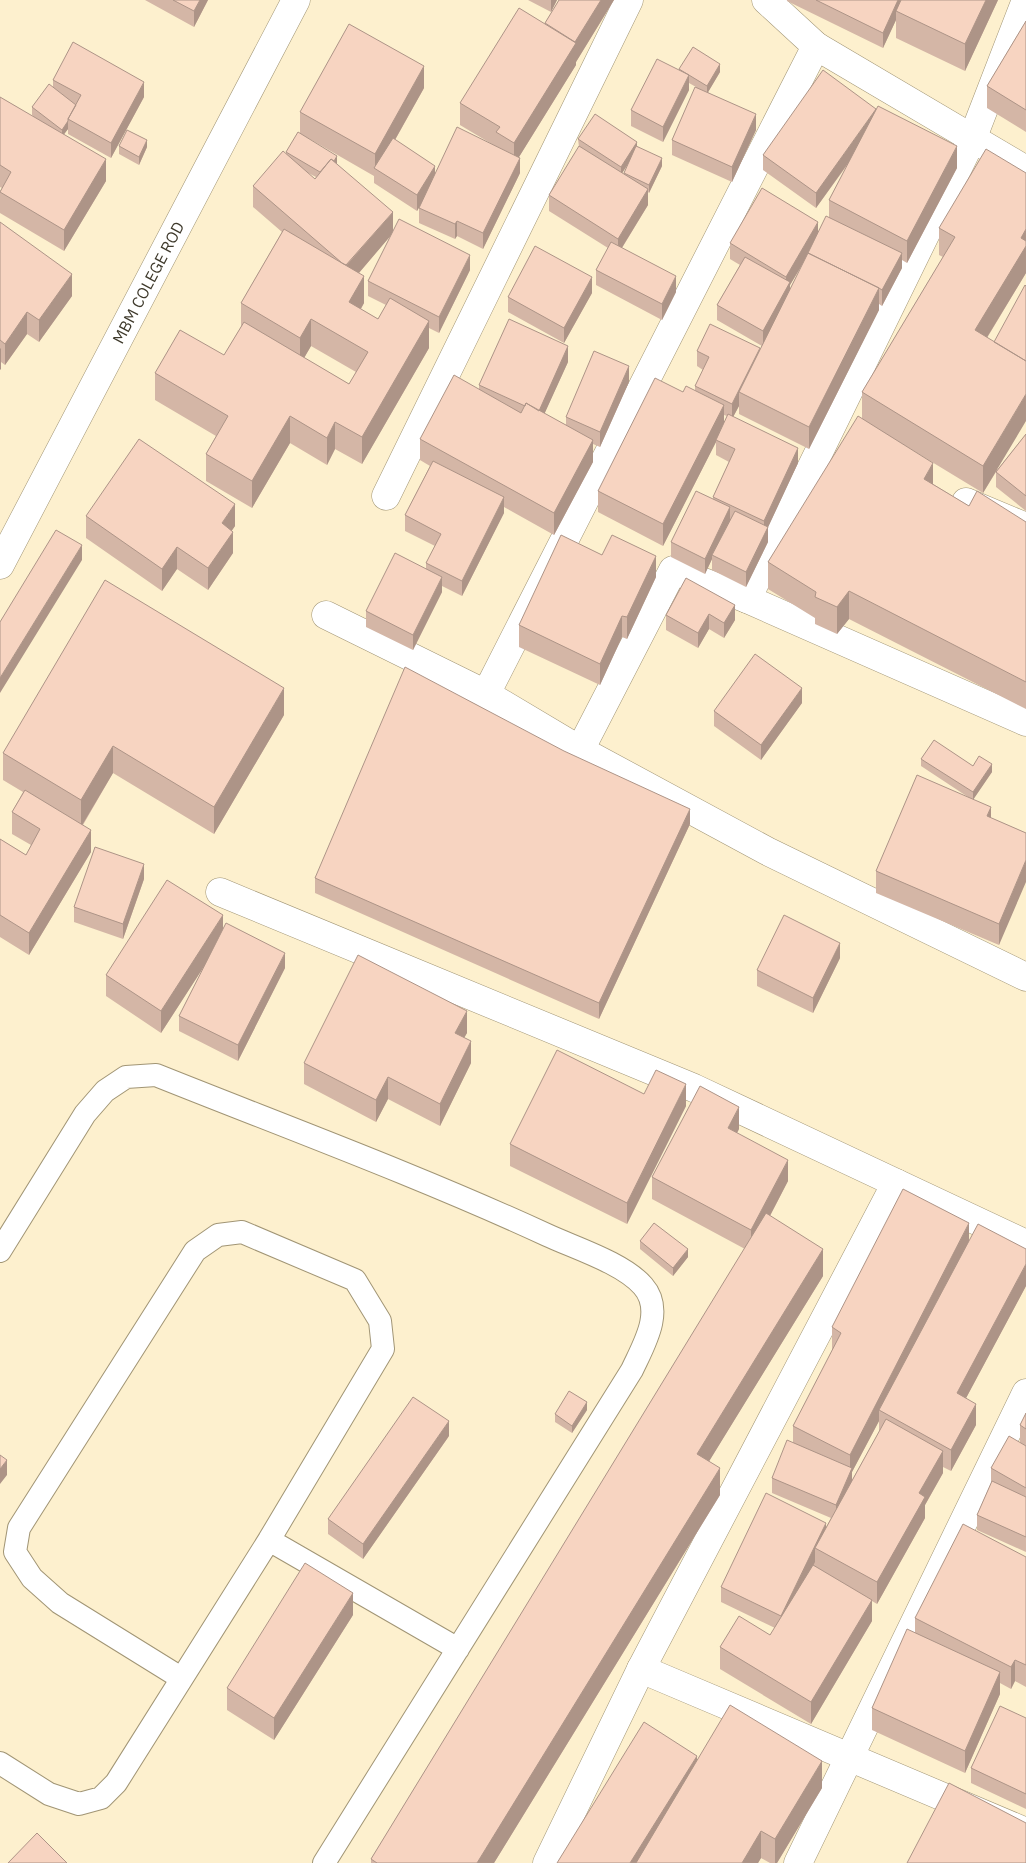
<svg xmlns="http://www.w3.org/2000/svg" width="1026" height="1863" font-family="'IBM Plex Sans',sans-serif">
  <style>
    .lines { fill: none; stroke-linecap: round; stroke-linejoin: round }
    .lane-casing { stroke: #a19575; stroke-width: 24 }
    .street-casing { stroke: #a19575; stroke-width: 29 }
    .lane { stroke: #fff; stroke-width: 22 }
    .street { stroke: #fff; stroke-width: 28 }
    .wall { fill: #d4b6a6; fill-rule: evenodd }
    .shaded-wall { fill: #ad9487 }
    .building { fill: #f7d4c1; stroke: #ad9487 }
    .labels { text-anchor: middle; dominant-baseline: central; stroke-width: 4; stroke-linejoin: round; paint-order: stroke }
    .street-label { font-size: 16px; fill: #3f3a2c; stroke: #fdf0ce }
  </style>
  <rect width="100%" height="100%" fill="#fdf0ce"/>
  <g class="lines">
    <g class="lane-casing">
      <path id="lane" d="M0,1251l85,-137 20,-23 21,-14 30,-2c130,52 263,101 391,160 28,13 76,28 96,51 22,25 0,60 -11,84l-308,493
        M269,1540l189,109
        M0,1763l49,31 30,10 22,-6 15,-15 153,-243 114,-191 -3,-28 -25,-41 -113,-48 -24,3 -23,16 -176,277 -4,24 17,26 28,25 121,75"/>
    </g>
    <g class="street-casing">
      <g id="street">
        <path d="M766,0l50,46 210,124"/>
        <path d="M1026,0l-53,137 -226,462 279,123"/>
        <path d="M386,496l243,-496"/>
        <path d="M966,502l60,25"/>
        <path id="s1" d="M0,565l296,-565"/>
        <path d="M326,615l160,79 94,56 187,101 259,126"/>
        <path d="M486,694l330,-648"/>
        <path d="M580,750l93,-180 74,29"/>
        <path d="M220,892l474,196 332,156"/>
        <path d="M641,1669l385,163"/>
        <path d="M547,1863l94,-194 255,-486"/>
        <path d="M798,1863l228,-470"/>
      </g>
    </g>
    <use href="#lane" class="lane"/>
    <use href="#street" class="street"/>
  </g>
  <path class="wall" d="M145,0h63l-14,27z
    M528,0h29l-6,12z
    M559,0h55l-38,62v3l-57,92 1,16 -37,76 -26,-13 -2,3 -36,-16v-15l2,-4 -4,7 -43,-28v-7l-66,-38 29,26 56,68 77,38 -31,63 -10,-5v20l-67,116 -27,-15 -8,16 -37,-22 -38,65 -46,-27v-27l10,-18 -61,-36v-27l69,-18 17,-28v-24l41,-71 -29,-25v-21l33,-32v-2l14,-18v-22l124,-24 -29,52 40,33 60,-27 -35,-21v-22l85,-79v-1zM306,172l10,5 -1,2zM391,235l-23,46v15l18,9 -8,14 -17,-10 3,-6 -5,-30zM311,346l45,26 -7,12 -45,-26z
    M787,0h211l-33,71 -69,-33v-18l-13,28 -96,-47z
    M1026,21v111l-39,-24v-22z
    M679,69l41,3 -12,20 48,38 -24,52 -60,-27v-15l24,-53 -7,-4v7l-26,52 -32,-16v-16l48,-40z
    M53,80l91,17 -33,61 -43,-24v-5l-4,5 42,47 -42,70 -64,-38v-22l2,-3 -2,-1v-90l35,21 -3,-3v-8l21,-19z
    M578,139l59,7 25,20 -13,27 -1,-1v13l-26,43 54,44 -14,28 -66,-35v-15l12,-22 -59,-37v-16l30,-48zM628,163l-4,10v1l-2,-1z
    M119,146l28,1 -8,18 -20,-11z
    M763,155l194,13 -50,95 -5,-3v8l-20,38 -3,-2v6l-70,139 -70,-35v-8l-6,11 65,46 -30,64v15l-22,45 -34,-17v-11l-7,15 -34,-17v-15l42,-43v-2l16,-35 -13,-7v-13l-53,104 -65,-34v-21l85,-99 12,-2v-4l8,-16 -6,-4v-15l63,-1 2,-4 -45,-26v-15l23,-40 -10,-6v-16l88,-11 11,-15v-17l19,-36 -32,44 -53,-38zM805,260l-15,29v-4zM724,415l3,1 -3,7z
    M1026,173v100l-39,65 10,132 29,-36v77l-30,-24v-15l-13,21 -89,-54 39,45 36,22 57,16v187l-177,-90 -12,15 -22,-10v-6l-47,-29v-27l94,-144v-26l81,-135 -4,-2v-27z
    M0,222l72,74 -33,46 -12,-8 -22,31 -4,-3 -1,8z
    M592,293l-28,50 -56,-31v-15z
    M568,362l-24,52 22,11v-8l63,-35 -29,65 -7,-3v18l-39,73 -50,-28v6l-42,83 -20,-10v6l-29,58 -47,-23v-16l60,-42v-6l9,-17 -30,-15v-16l25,-49 -10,-6v-21l59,-50v-4z
    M86,516l149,10 -3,4 1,23 -25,37 -31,-21 -15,22 -76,-53z
    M602,555l54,22 -29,62 -5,-2 -22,48 -81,-38v-22z
    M735,605v15l-11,18 -15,-9 -11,19 -32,-18v-15z
    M802,703l-41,57 -47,-34v-15z
    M284,715l-70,119 -101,-61 -30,52 8,27 -62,103 -29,-18v-98l26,16 5,-10 -19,-11v-22l11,-20 -20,-12v-27z
    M921,759l52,7 19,6 -19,27 18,19 35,15 -27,112 -123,-52v-22l92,-74 -47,-31z
    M690,824l-91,195 -284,-126v-15z
    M144,879l-21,60 -49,-17v-15z
    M223,929l62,39 -47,93 -59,-30v-15l26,-51 -44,68 -55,-37v-21z
    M840,958l-27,55 -56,-27v-16z
    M467,1033l-3,4 7,26 -31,63 -52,-27 -12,23 -72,-38v-21z
    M644,1094l42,12 -59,118 -117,-58v-22z
    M739,1129l-2,4 51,48 -18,35 53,60 -114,185 11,34 -226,368h-123v-4l374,-610 -93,-50v-22z
    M640,1241l48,16 -15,19 -33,-27z
    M969,1241l57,45 -60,112 10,27 -25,46 -8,-4v6l-18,32v13l-48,86 -5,-3v20l-61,103 -91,-55v-22l50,-12 5,-7 -54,-26v-15l105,-60 5,-9 -59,-25v-15l21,-35v-17l40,-76 -1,-1v-22zM879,1421v11l-27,48v-8z
    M587,1410l-15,23 -17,-11v-8z
    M1026,1413v139l-49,-22v-15l14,-32v-15l29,-25v-18z
    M449,1436l-86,123 -35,-25v-15z
    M1026,1557v130l-11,-6 -4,8 -11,-6v11l-35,79 -93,-43v-22l43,-75v-15z
    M353,1615l-79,125 -47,-30v-22z
    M1026,1718v91l-55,-26v-15z
    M697,1762l125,26 -45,75h-7l-9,-5 -3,5h-201z"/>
  <path class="shaded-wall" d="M200,0h8l-14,27v-16z
    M551,0h6l-6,12z
    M601,0h13l-38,62v3l-62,100v-22l61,-99v-2z
    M898,0h8l-10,11v9l-13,28v-15z
    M986,0h12l-33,71v-27z
    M720,64v8l-13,22v-8z
    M424,66v22l-46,82 -3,-2v-14z
    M689,75v15l-26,52v-15z
    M144,82v15l-33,61v-15z
    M876,109v15l-60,84v-15z
    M756,114v16l-24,52v-15z
    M68,121v8l-6,8v-7z
    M147,140v7l-8,18v-8z
    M637,142v8l-16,25v-8z
    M957,146v22l-50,95v-22z
    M337,156v8l-12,11z
    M520,158v15l-37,76v-16z
    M662,158v8l-13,27v-8z
    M106,159v22l-42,70v-21z
    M435,166v15l-18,30v-16z
    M648,189v16l-30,49v-15z
    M393,212v21l-47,55v-22z
    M457,221v15l-2,3v-15z
    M818,222v15l-10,16v2l-18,30v12l-27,49v-15l23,-42v-12z
    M1026,229v44l-51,84v-27l46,-92z
    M902,253v15l-20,38v-16z
    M470,255v15l-31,63v-16z
    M72,274v22l-33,46v-22z
    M364,276v27l-15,26v-27z
    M676,276v16l-14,28v-16z
    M592,277v16l-28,50v-15z
    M879,288v22l-70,139v-22z
    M27,312v22l-22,31v-21z
    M311,319v27l-11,19v-27z
    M429,321v27l-67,116v-27z
    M568,346v16l-30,66v-16z
    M1,348v21l-1,1v-21z
    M760,348l-21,44v14l-7,13v-15z
    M629,366v16l-29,65v-15z
    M1026,394v27l-43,72v-27z
    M724,405v21l-8,14v2l-53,104v-22z
    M290,416v27l-38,65v-27z
    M335,422v27l-8,16v-27z
    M593,440v22l-39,73v-22z
    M798,448v15l-34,73v-15z
    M933,463v27l-9,-11z
    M504,497v16l-42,83v-15z
    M235,504v22l-13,19v-22z
    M730,507v15l-18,33v4l-7,15v-15z
    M768,527v15l-22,45v-15z
    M233,532v21l-25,37v-22z
    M82,545v15l-82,133v-15z
    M177,547v22l-15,22v-22z
    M656,556v21l-29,62v-22z
    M442,577v15l-29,58v-15z
    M849,591v28l-12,15v-27z
    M735,605v15l-11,18v-15z
    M709,614v15l-11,19v-15z
    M622,616v21l-22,48v-21z
    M284,688v27l-70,119v-27z
    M802,688v15l-41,57v-15z
    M113,746v27l-32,54v-27z
    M992,764v8l-19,28v-8z
    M991,807v22l-4,-13z
    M690,809v15l-91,195v-16z
    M91,830v22l-62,103v-22z
    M1026,860v22l-27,63v-21z
    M144,864v15l-21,60v-15z
    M223,915v22l-62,96v-22z
    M840,943v15l-27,55v-15z
    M285,953v15l-47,93v-16z
    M467,1011v22l-12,21v-21z
    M471,1041v22l-31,63v-22z
    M388,1077v22l-12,23v-22z
    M686,1084v22l-59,118v-21z
    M739,1107v22l-11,21v-22z
    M788,1160v21l-37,71v-22z
    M969,1223v22l-90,165v11l-27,51v11l-16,37v-15l14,-32v-18z
    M688,1249v8l-15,19v-8z
    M823,1249v27l-126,205v-27z
    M1026,1264v22l-69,129v-22z
    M587,1402v8l-15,23v-7z
    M976,1404v21l-25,46v-21z
    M449,1421v15l-86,123v-15z
    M943,1451v22l-18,32v13l-48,86v-22l42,-89z
    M7,1460v15l-7,9v-15z
    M720,1468v27l-226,368h-17z
    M826,1523v15l-11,10v14l-34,69v-15z
    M353,1593v22l-79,125v-22z
    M872,1600v21l-61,103v-22z
    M1015,1660v21l-4,8v-22z
    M1000,1672v22l-35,79v-22z
    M697,1756v21l-53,86h-14z
    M822,1761v27l-45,75h-2v-24z
    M761,1831v27l-3,5h-16z"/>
  <path class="building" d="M173,0h27l-6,11z
    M559,0h42l-26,42 -30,-19z
    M816,0h82l-15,33z
    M901,0h85l-21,44 -69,-33z
    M519,8l57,35 -62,100 -18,-11 4,-5 -40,-24z
    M1026,21v89l-39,-24z
    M349,24l75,42 -49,88 -75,-42z
    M73,42l71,40 -33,61 -43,-24 13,-24 -28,-15z
    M693,47l27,17 -13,22 -28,-17z
    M657,59l32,16 -26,52 -32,-17z
    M823,70l53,39 -60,84 -53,-38z
    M49,84l27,21 -8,14v2l-6,9 -30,-23z
    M695,87l61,27 -24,53 -60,-27z
    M0,97l106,62 -42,71 -64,-38 11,-20 -11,-7z
    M878,106l79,40 -50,95 -78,-41z
    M595,114l42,28 -16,25 -43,-28z
    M457,127l63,31 -37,75 -26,-12 -2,3 -36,-16z
    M127,130l20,10 -8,17 -20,-11z
    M298,132l39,24 -3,5 -3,-2 -11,13 -34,-20z
    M393,138l42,28 -18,29 -43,-27z
    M579,146l69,43 -30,50 -69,-44z
    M636,146l26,12 -13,27 -25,-12z
    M986,149l40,24v56l-5,9 5,3v5l-51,84 51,31v33l-43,72 -121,-74 93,-155 -16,-9z
    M283,151l32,28 16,-20 62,53 -47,53 -4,-2 -89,-77z
    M762,188l56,34 -32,55 -56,-34z
    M826,216l76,37 -20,37 -3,-2 -71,-35z
    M399,219l71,36 -31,62 -71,-36z
    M0,222l72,52 -33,46 -12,-8 -22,32 -5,-4z
    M284,229l80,47 -15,26 29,17 12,-21 39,23 -67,116 -27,-15 -8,16 -37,-22 -38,65 -46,-27 22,-38 -73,-43 25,-43 44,25 20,-33 105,62 19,-32 -57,-33 -11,19 -59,-35z
    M611,242l65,34 -14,28 -66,-34z
    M535,246l57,31 -28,51 -56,-31z
    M808,253l71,35 -70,139 -70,-35z
    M745,257l45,25 -27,49 -46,-26z
    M1025,285l1,1v75l-32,-19z
    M509,319l59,27 -29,65 -13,-8 -1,3 -46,-21z
    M710,324l50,24 -28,56 -37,-18 14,-29 -12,-6z
    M594,351l35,15 -29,66 -34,-15z
    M454,375l67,38 5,-10 67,37 -39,73 -134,-74z
    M655,378l28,14 3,-6 38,19 -61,119 -65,-33z
    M728,414l70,34 -34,73 -51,-24 22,-48 -19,-9z
    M858,416l75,47 -9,16 45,27 8,-15 49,31v160l-177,-91 -12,16 -22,-10 1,-5 -48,-30z
    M1026,434v62l-30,-24z
    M139,439l96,65 -13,19 11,9 -25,36 -31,-21 -15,22 -76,-53z
    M433,461l71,36 -42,84 -36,-18 15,-29 -36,-19z
    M696,491l34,16 -25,52 -34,-17z
    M735,511l33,16 -22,45 -34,-17z
    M56,530l26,15 -82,133v-56z
    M561,535l41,20 10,-20 44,21 -29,61 -5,-1 -22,48 -81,-39z
    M395,553l47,24 -29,58 -47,-24z
    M686,578l49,27 -11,18 -15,-9 -11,19 -32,-18z
    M105,580l179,108 -70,119 -101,-61 -32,54 -78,-47z
    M755,654l47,34 -41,57 -47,-34z
    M405,667l159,84 126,58 -91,194 -284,-125z
    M934,740l39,26 6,-10 13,8 -19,28 -52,-33z
    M917,775l74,32 -4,9 39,17v27l-27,64 -123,-53z
    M25,790l66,40 -62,103 -29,-18v-76l26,16 14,-26 -28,-17z
    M95,847l49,17 -21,60 -49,-17z
    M167,880l56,35 -62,96 -55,-36z
    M784,915l56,28 -27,55 -56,-28z
    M226,923l59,30 -47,92 -59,-29z
    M358,955l109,56 -12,22 16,8 -31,63 -52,-27 -12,23 -72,-37z
    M557,1050l87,44 12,-24 30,14 -59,119 -117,-59z
    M700,1086l39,21 -11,21 60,32 -37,70 -99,-53z
    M903,1189l66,34 -119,232 -57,-29 48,-93 -9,-6z
    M766,1213l57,36 -126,205 23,14 -243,395h-100l-6,-4z
    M654,1223l34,26 -15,19 -33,-27z
    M978,1224l48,25v15l-69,129 19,11 -25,46 -72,-40z
    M569,1391l18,11 -15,24 -17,-12z
    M413,1397l36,24 -86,123 -35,-25z
    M1026,1413v16l-6,-4z
    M886,1419l57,32 -24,42 6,4 -48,85 -62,-34z
    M1009,1436l17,10v42l-35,-20z
    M787,1440l65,28 -16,37 -64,-27z
    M0,1455l7,5 -7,9z
    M992,1481l34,16v40l-49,-22z
    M766,1493l60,30 -45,93 -60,-29z
    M963,1524l63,33v108l-11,-5 -4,7 -96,-49z
    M305,1563l48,30 -79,125 -47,-30z
    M813,1565l59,35 -61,102 -91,-55 19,-31 31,19z
    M907,1629l93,43 -35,79 -93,-43z
    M730,1705l92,56 -47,78 -14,-8 -19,32h-106z
    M1000,1706l26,12v76l-55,-26z
    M644,1722l53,34 -67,107h-73z
    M949,1783l77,40v40h-119z
    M37,1833l30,30h-59z"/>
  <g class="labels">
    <g class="street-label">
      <text stroke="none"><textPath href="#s1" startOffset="319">MBM COLEGE ROD</textPath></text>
    </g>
  </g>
</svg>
